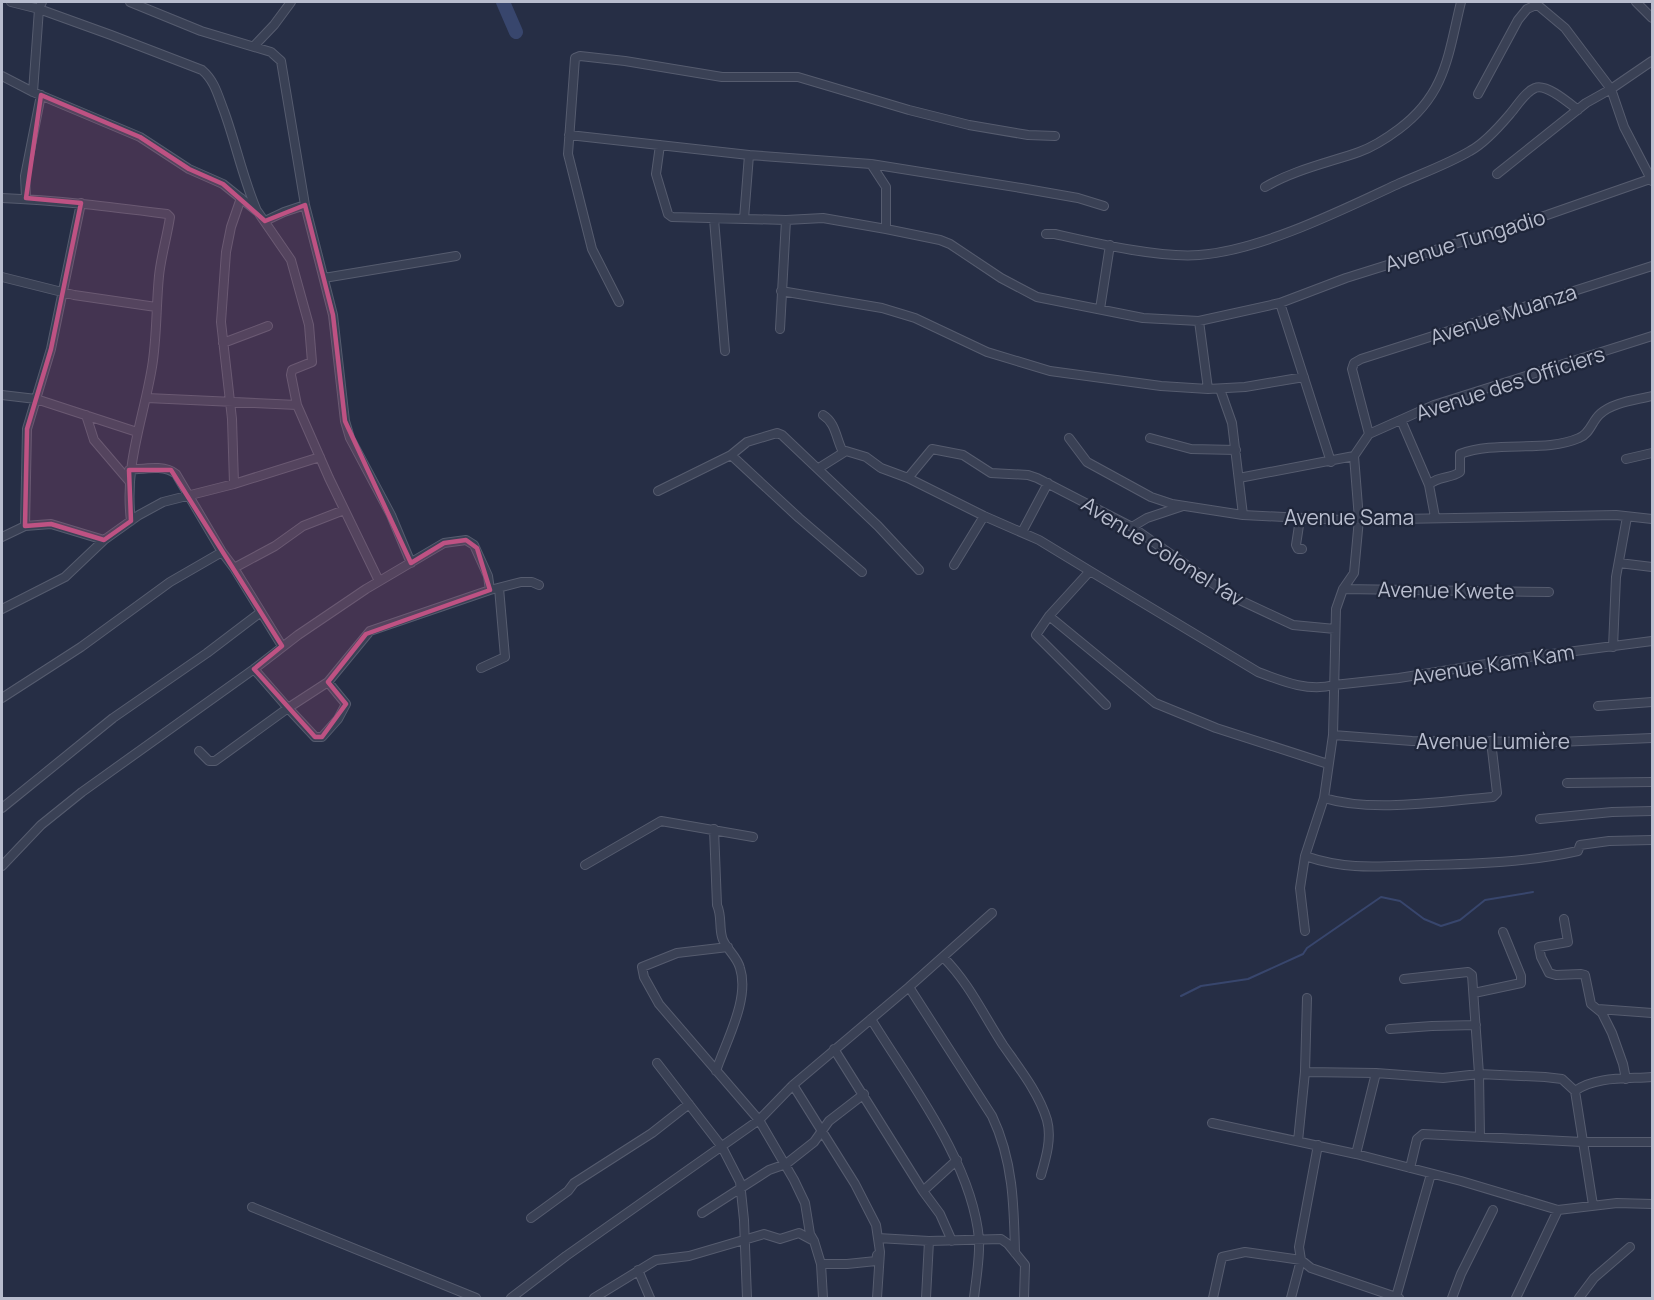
<svg xmlns="http://www.w3.org/2000/svg" width="1654" height="1300" font-family="Manrope,sans-serif">
  <style>
    .lines { fill: none; stroke-linecap: round; stroke-linejoin: round }
    .stream { stroke: #38466d; stroke-width: 2 }
    .river { stroke: #38466d; stroke-width: 14 }
    .street-casing { stroke: #565c6f; stroke-width: 10 }
    .street { stroke: #3a4155; stroke-width: 8 }
    .marked { fill: #be5283; fill-opacity: 0.2; stroke: #be5283; stroke-width: 4.5; stroke-linejoin: round }
    .labels { text-anchor: middle; dominant-baseline: central; stroke-width: 4.5; stroke-linejoin: round; paint-order: stroke }
    .street-label { font-size: 21px; fill: #b8bdce; stroke: #1f263a }
  </style>
  <rect width="100%" height="100%" fill="#262e45"/>
  <g class="lines">
    <path class="stream" d="M1181,996l20,-10 47,-7 55,-25 4,-6 74,-51 19,4 24,18 17,7 19,-6 25,-20 48,-8"/>
    <path class="river" d="M503,2l13,30"/>
    <g class="street-casing">
      <path id="street" d="M11,2l28,7 72,26 91,35c13,11 16,26 22,41 12,33 19,68 33,100
        M130,2l71,29 70,21 10,9 24,144 28,110 12,106 5,17 41,77 20,48
        M1534,2l31,26 46,61 13,38 28,54
        M1636,2l16,16
        M254,46l20,-21 17,-23
        M2,76l31,16 107,45 49,32 34,15 35,28 33,48 18,65 3,37 -20,8 -1,5 6,30 32,73 50,103
        M33,92l6,-83 3,-7
        M1478,94l40,-74 9,-11 9,-4
        M569,135l180,20 -5,64
        M660,145l-4,29 12,40 4,3 114,3 37,-2 63,11 54,11 10,4 51,34 36,19 106,21 56,3 81,-18 66,-25 201,-63 103,-36
        M749,155l122,9 150,24 57,10 26,8
        M871,164l15,23v42
        M1497,174l89,-71 25,-14 41,-28
        M1265,187c29,-17 62,-24 94,-35 14,-5 28,-14 40,-23 47,-35 49,-74 62,-127
        M2,198c55,2 110,9 165,16l3,3c-3,20 -9,39 -11,59 -3,30 -2,61 -7,91 -9,54 -28,98 -21,154
        M26,198l-1,-22 16,-81
        M714,219l11,132
        M265,221l19,-9 21,-7
        M1046,234h9c40,9 103,24 144,21 63,-5 143,-45 201,-72 23,-10 48,-19 70,-32 15,-8 29,-24 40,-37 7,-8 15,-22 25,-26 11,-5 34,15 43,22
        M2,277l72,18 82,12
        M324,278l132,-22
        M781,291l101,17 33,10 72,34 63,19 111,15 47,3 37,-2 59,-10
        M619,302l-27,-53 -24,-95 7,-96 5,-2 45,5 97,16h76l111,33 60,15 59,10 27,1
        M1280,303l51,159
        M1100,309l10,-64
        M1199,321l9,68
        M780,329l6,-109
        M1652,336l-218,69 -65,29 -15,22 5,63 -5,54 -11,16 -7,20 -3,126 -9,63 -19,58c44,15 77,10 122,9 51,-1 101,-3 151,-14l2,-6 29,-4 43,-1
        M223,343l45,-17
        M1220,389l12,34 11,92
        M2,395l34,4 101,33
        M147,398l150,7
        M86,415l8,25 35,41
        M823,415c13,8 13,24 20,37
        M1401,420l28,65 6,32
        M1369,434l-17,-65 2,-6 7,-4 291,-93
        M1069,438l18,24 64,35 21,7 71,11 99,5 274,-5 36,4
        M1150,438l41,11 45,1
        M1626,459l26,-6
        M819,468l27,-17 20,6 15,11 27,10 76,38 55,24 51,31
        M129,470c15,-1 35,-6 47,4l46,78 12,16 48,78
        M908,478l24,-29 31,6 28,18 37,2 9,3 95,49 99,69 62,29 42,4
        M1239,478l115,-22
        M234,484l-2,-65 -11,-97 5,-70 5,-25 10,-29
        M1429,485c8,-9 21,-6 31,-13v-18c37,-14 85,-1 119,-16 11,-4 13,-17 21,-24 13,-12 37,-14 52,-18
        M658,491l73,-36
        M1300,519l-4,26 2,4h4
        M25,526l2,-97 24,-80 30,-146
        M1132,527l15,-9 36,-12
        M1022,532l26,-49
        M2,537l23,-11 26,-2 53,16
        M1619,563l33,4
        M954,565l30,-49
        M234,568l41,-22 28,-20 41,-16
        M862,572l-63,-54 -68,-63 16,-13 30,-9 5,2 96,91 41,44
        M1343,589l206,3
        M2,609l63,-32 39,-37 35,-25 24,-13 71,-18 86,-27
        M1049,616l106,87 61,25 112,36
        M1613,647l3,-70 11,-60
        M481,668l24,-11 -6,-69
        M254,669l34,39 40,-26 42,-51 120,-41 31,-8h11l7,3
        M2,698l79,-51 89,-65 52,-30
        M1106,705l-70,-70 13,-19 41,-45 168,101c24,9 50,20 76,13l65,-7 130,-21 123,-16
        M1598,706l54,-4
        M1333,735l79,6 146,1 94,-4
        M199,751l10,10h6l73,-53 27,29h7l16,-18 8,-15 -18,-22
        M1567,783l85,-1
        M1324,798c49,15 118,3 169,-1l4,-4 -6,-52
        M2,808l111,-90 94,-65 54,-41
        M1540,819l72,-7 40,-1
        M714,829l3,76c5,11 2,21 5,32 2,10 15,19 18,31 10,31 -14,73 -24,103
        M1305,856l-5,32 5,43
        M585,865l76,-44 92,16
        M2,866l39,-41 41,-33 172,-123 44,-34 68,-46 78,-46 22,-3 8,5 14,31 2,14
        M1564,919l4,23 -29,5 2,10 8,16 7,2 25,-1 4,1 6,29 11,9 10,20 11,31 3,15
        M728,947l-51,6 -35,14 2,10 15,27 100,116 35,60 11,23 5,31 4,7 7,23 2,34
        M943,957c26,26 40,57 60,88 16,23 36,48 44,75 5,18 -1,38 -6,55
        M1404,979l64,-7 4,3 7,99 1,63
        M909,987l83,129c21,44 22,89 23,137
        M1474,993l47,-10v-7l-18,-44
        M1598,1009l54,4
        M871,1019c40,65 101,143 108,220 1,20 -3,40 -5,59
        M1390,1029l42,-3 44,-1
        M834,1049l89,142 17,23 12,27
        M657,1063l65,84 18,35 4,38 3,78
        M1305,1072l71,1 67,5 36,-4 66,3 17,2 13,12c20,-15 53,-12 77,-14
        M793,1085l62,99 21,41 4,27 -3,46
        M1575,1091l18,114
        M1212,1123l144,31 105,27 97,29 59,-7 35,1
        M1298,1141l7,-69 2,-74
        M1318,1145l-19,102 2,13 10,8 88,30
        M1356,1154l20,-81
        M1410,1168l7,-29 6,-5 159,8h70
        M923,1191l34,-31
        M252,1207l224,91
        M702,1213l67,-43 17,-6 28,-22 15,-21 35,-27
        M531,1218l37,-27 6,-8 78,-50 37,-29
        M878,1238l51,3 72,-2 7,5 17,21 -1,33
        M821,1264h26l29,-3 1,-6
        M638,1270l12,28
        M1396,1297l35,-123
        M511,1298l55,-42 193,-136 34,-35 116,-98 83,-74
        M594,1298l62,-38 33,-4 75,-22 16,5 19,-6 15,8
        M926,1298l3,-57
        M1213,1298l9,-41 23,-5 56,8 -10,38
        M1452,1298l9,-24 32,-64
        M1516,1298l42,-88
        M1579,1298l15,-20 36,-31"/>
    </g>
    <use href="#street" class="street"/>
  </g>
  <path class="marked" d="M41,95l99,42 49,32 34,15 42,37 40,-16 28,110 12,106 66,142 33,-20 22,-3 11,8 13,42 -124,44 -38,48 18,22 -24,33h-7l-61,-68 28,-23 -111,-176h-42l2,51 -27,19 -53,-16 -26,2 2,-97 24,-80 30,-146 -55,-5z"/>
  <g class="labels">
    <g class="street-label">
      <text transform="translate(1465 240) rotate(-17)">Avenue Tungadio</text>
      <text transform="translate(1503 314) rotate(-18)">Avenue Muanza</text>
      <text transform="translate(1510 383) rotate(-18)">Avenue des Officiers</text>
      <text x="1349" y="517">Avenue Sama</text>
      <text transform="translate(1163 551) rotate(32)">Avenue Colonel Yav</text>
      <text transform="translate(1446 590) rotate(1)">Avenue Kwete</text>
      <text transform="translate(1493 664) rotate(-9)">Avenue Kam Kam</text>
      <text x="1493" y="741">Avenue Lumière</text>
    </g>
  </g>
  <rect width="1654" height="1300" fill="none" stroke="#b8bdce" stroke-width="6"/>
</svg>
